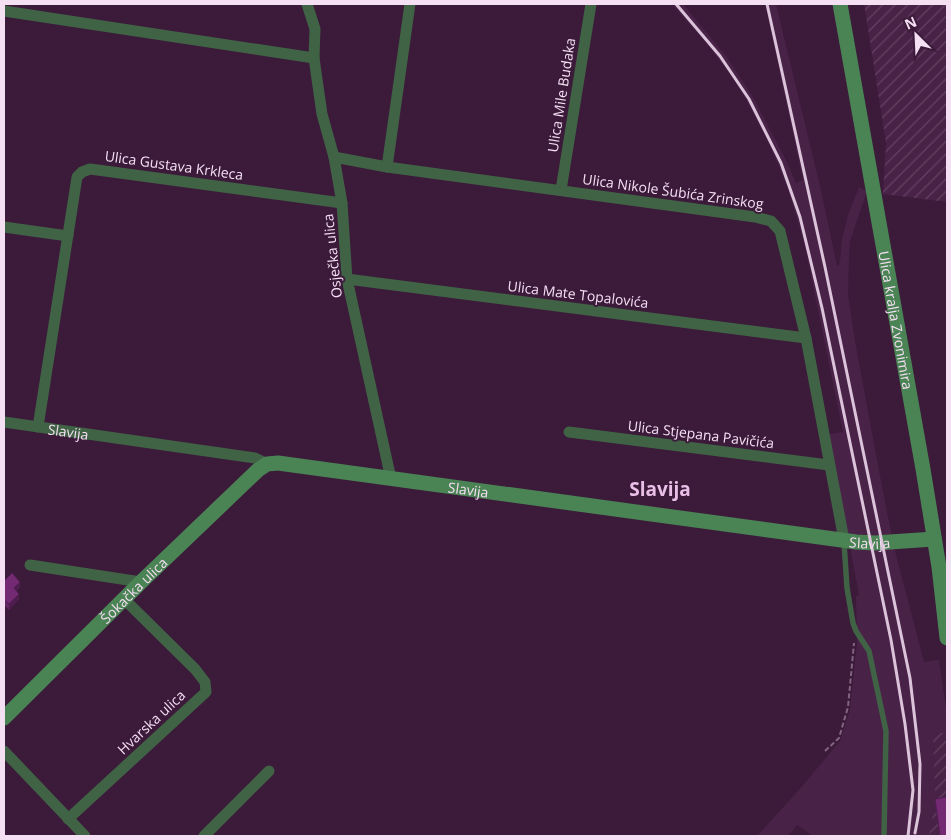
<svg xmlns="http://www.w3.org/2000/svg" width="951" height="840" font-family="'Open Sans',sans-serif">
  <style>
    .built { fill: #492248 }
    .industrial { fill: url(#industrial-furrows) }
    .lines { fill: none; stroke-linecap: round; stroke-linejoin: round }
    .path { stroke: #81647f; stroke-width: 2; stroke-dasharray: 5 2.5; stroke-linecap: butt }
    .lane { stroke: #406245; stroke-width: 5.5 }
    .street { stroke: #406245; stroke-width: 11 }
    .secondary { stroke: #4a8354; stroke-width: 15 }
    .rail { stroke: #dbc3d9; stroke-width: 3 }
    .wall { fill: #632462 }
    .shaded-wall { fill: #501d50 }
    .building { fill: #732a72; stroke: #501d50 }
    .labels { text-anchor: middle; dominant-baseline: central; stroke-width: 4; stroke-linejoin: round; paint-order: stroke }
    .street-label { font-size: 14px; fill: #f5dff3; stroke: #3b1a3a }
    .district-label { font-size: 19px; font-weight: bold; fill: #eabfe7; stroke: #3b1a3a }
  </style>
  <defs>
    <pattern id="industrial-furrows" width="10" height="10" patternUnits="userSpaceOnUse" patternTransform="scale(1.25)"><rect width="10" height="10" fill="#492248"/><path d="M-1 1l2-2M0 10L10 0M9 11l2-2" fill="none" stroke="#644263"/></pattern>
  </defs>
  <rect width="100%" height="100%" fill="#3b1a3a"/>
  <path class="built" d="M672,4h11l43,52 27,41 33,63 10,23 7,-3 -38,-176h11l45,186 16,76 2,-1 1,-4 2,-22 6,-24 11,-28 8,4 -17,50 -1,14 -1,40 7,46 25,135 14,71 30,115 15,-2 8,55v17l-14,2 2,67 -6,35h-120l1,-2 -13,-9 -9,11h-31l41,-45 42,-50 10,-32 7,-66 -1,-47 3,-1 -30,-161 14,-2 -36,-176 -7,-28 -13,-42 -16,-38 -25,-49 -19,-29 -20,-26z"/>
  <path class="industrial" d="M864,4h83v198l-64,-8 3,-51z
    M947,732v104h-18l6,-35 -2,-67z"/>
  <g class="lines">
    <path class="path" d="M825,751l14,-13 9,-31 6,-64"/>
    <path class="lane" d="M844,542l3,46 6,35 3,8 13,20 17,80 -2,105"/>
    <g class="street">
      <path d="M307,4l8,25 -1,29 8,56 12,43 8,46 5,76 44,200"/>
      <path d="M4,11l310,47"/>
      <path d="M334,157l53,10 368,50 16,4 9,10 26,107 38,202"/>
      <path d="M387,167l23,-163"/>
      <path d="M561,190l30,-186"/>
      <path d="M4,227l64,9"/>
      <path d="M347,279l459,59"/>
      <path id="s1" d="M4,422l251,36 12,6"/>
      <path d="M38,427l39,-250 5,-5 8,-3 252,34"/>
      <path d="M569,432l260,33"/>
      <path d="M30,565l111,17"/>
      <path d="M4,751l81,85"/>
      <path d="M68,819l138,-127 -1,-10 -10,-13 -71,-70"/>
      <path d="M204,836l65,-65"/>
    </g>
    <g class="secondary">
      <path id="s2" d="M840,4l83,465 16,98 8,71"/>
      <path id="s3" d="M4,718l137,-136 117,-112 9,-6 11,-1 578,79 19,1 59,-4"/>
    </g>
    <path class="rail" d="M676,4l44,52 29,43 32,64 19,54 22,91 69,332 14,84 8,66 -5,46
      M767,4l58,263 85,411 10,86 -1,48 -4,21"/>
  </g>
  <path class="wall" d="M4,581l16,6 -4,4 3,8 -10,11 -5,-5z"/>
  <path class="shaded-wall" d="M20,582v5l-6,7v-6z
    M19,594v5l-10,11v-6z"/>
  <path class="building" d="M12,573l8,9 -6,6 5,6 -10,10 -5,-4v-19z
    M947,797v39h-7l-5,-37z"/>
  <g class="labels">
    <g class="street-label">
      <text transform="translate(561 95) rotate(-81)">Ulica Mile Budaka</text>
      <text transform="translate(174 165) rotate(8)">Ulica Gustava Krkleca</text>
      <text transform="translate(673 191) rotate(8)">Ulica Nikole Šubića Zrinskog</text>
      <text transform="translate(332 256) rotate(-96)">Osječka ulica</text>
      <text transform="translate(578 294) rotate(7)">Ulica Mate Topalovića</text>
      <text stroke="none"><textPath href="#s2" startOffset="321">Ulica kralja Zvonimira</textPath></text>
      <text stroke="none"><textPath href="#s1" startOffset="65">Slavija</textPath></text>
      <text transform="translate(701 434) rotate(7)">Ulica Stjepana Pavičića</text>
      <text stroke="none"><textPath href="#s3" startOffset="569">Slavija</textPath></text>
      <text stroke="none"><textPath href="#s3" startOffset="974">Slavija</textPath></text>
      <text stroke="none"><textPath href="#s3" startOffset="182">Šokačka ulica</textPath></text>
      <text transform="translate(151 722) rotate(-43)">Hvarska ulica</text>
    </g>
    <g class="district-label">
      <text x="660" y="489">Slavija</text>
    </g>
  </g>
  <rect width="951" height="840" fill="none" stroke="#f5dff3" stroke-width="10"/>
  <g transform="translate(916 35) rotate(336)" stroke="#3b1a3a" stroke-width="4" paint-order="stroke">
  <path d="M0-4L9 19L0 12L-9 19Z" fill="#f5dff3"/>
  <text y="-8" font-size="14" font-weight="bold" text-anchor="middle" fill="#f5dff3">N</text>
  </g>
</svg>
